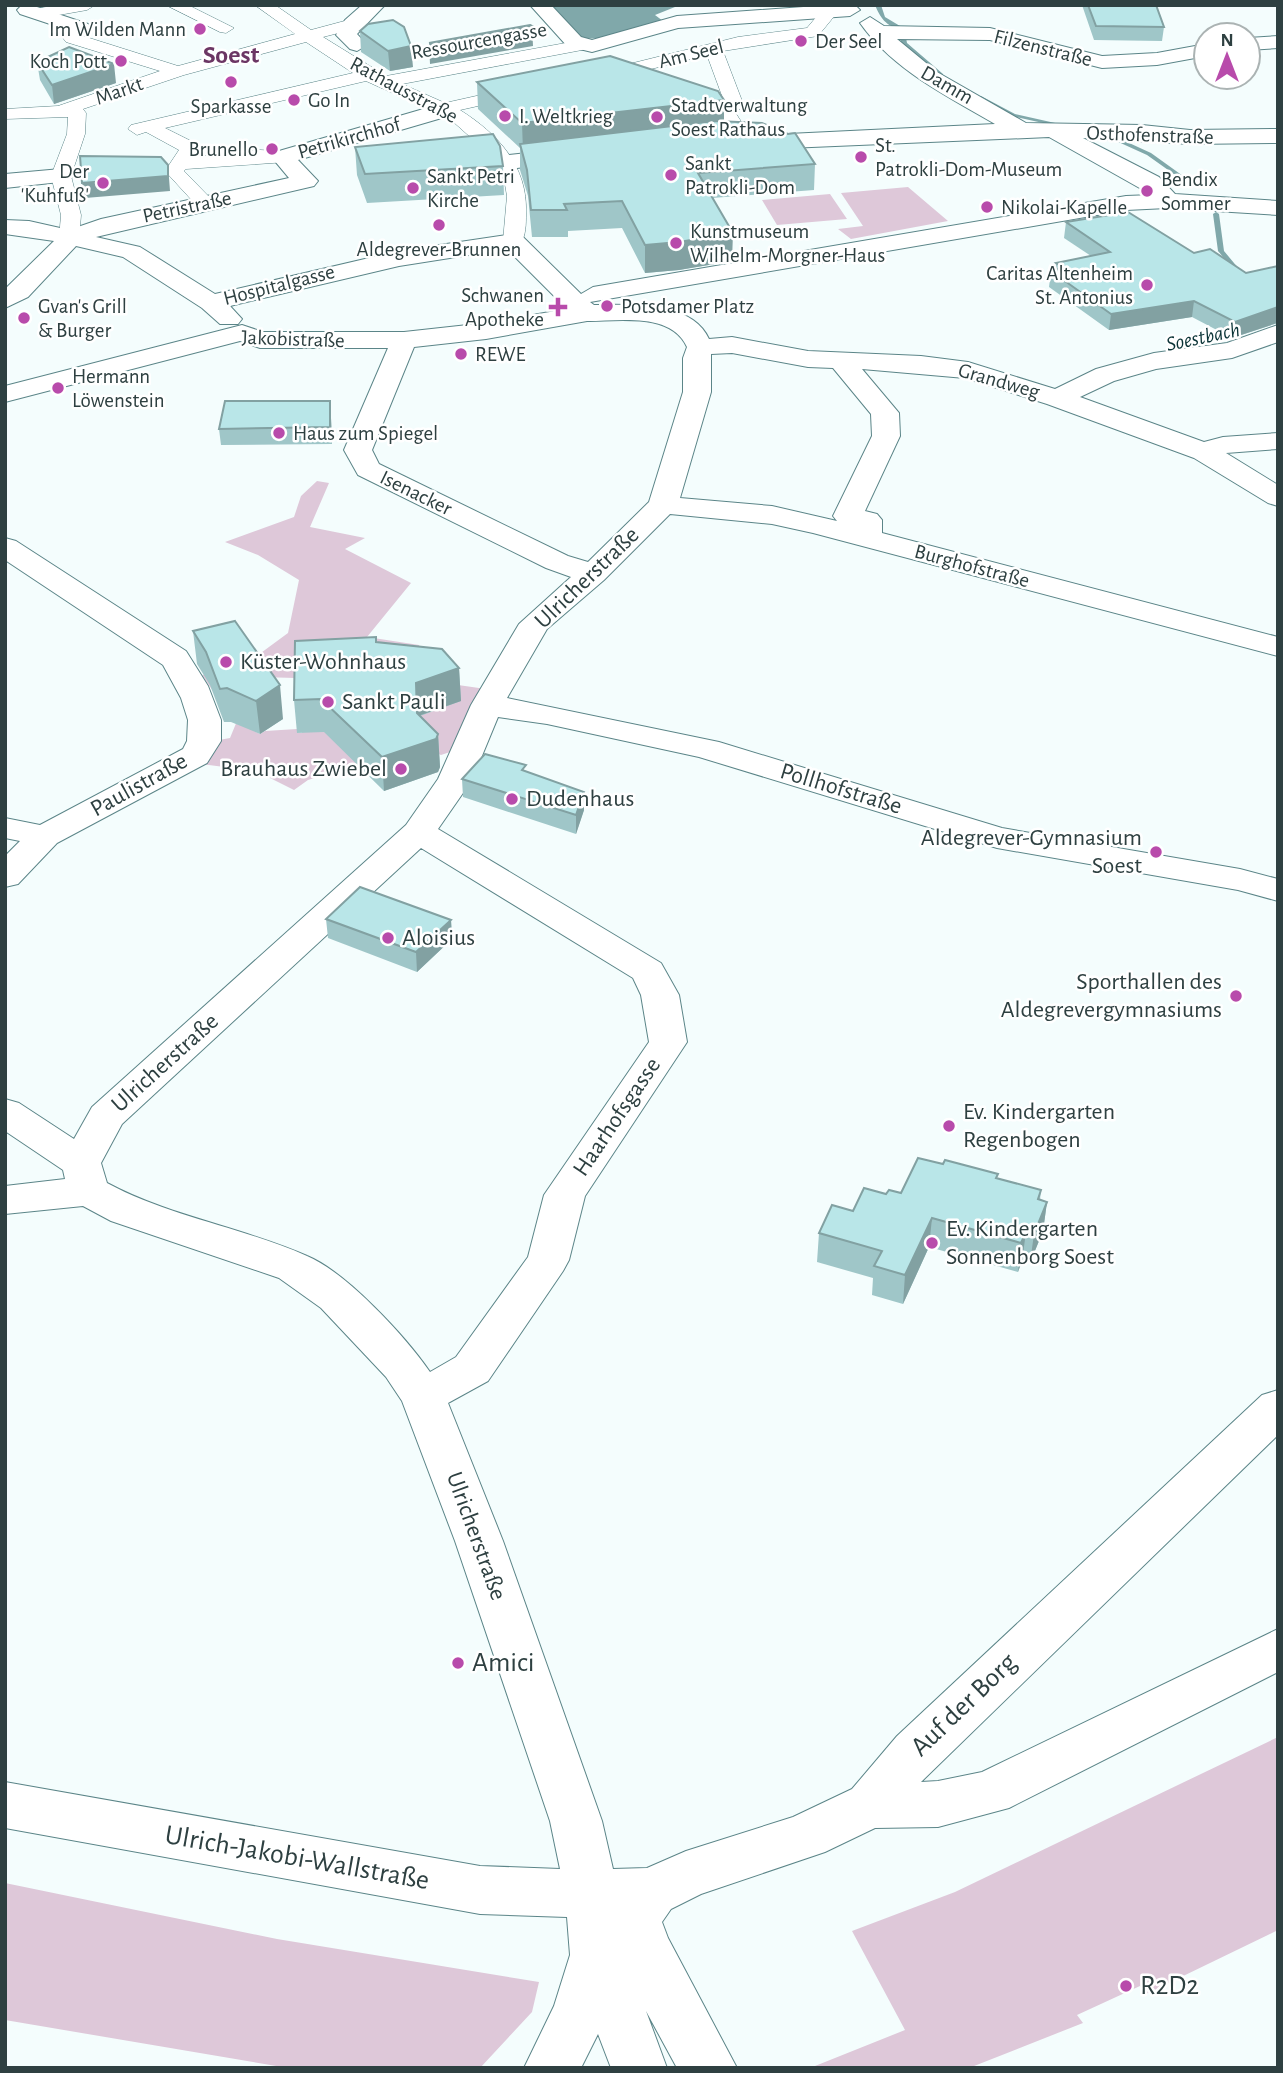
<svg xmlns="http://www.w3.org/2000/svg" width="1283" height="2073" font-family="'Alegreya Sans',sans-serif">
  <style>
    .green { fill: #dec8d9 }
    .water { fill: #80a8aa }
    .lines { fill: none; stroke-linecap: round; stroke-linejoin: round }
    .stream { fill: #80a8aa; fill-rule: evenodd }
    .pedestrian-casing { stroke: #5b8588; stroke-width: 1 }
    .minor-casing { stroke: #5b8588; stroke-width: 2 }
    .pedestrian { fill: #fff; fill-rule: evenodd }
    .minor { fill: #fff; fill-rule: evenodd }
    .wall { fill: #9fc6c8 }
    .shaded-wall { fill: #82a1a2 }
    .building { fill: #b9e6e8; stroke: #82a1a2; stroke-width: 2 }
    .poi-dot { fill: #b84bab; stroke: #fff; stroke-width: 2.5 }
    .labels { text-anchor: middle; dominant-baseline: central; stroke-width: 5; stroke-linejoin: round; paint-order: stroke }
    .far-poi-label { font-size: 21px; fill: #2e4041; stroke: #fff; text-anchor: start }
    .far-street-label { font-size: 21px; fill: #2e4041; stroke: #fff }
    .far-water-label { font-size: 21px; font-style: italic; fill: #0a3336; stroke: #fff }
    .street-label { font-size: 24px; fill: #2e4041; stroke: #fff }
    .poi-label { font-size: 24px; fill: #2e4041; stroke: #fff; text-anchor: start }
    .far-district-label { font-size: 26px; font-weight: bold; fill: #6c3664; stroke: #fff }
    .near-poi-label { font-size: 28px; fill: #2e4041; stroke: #fff; text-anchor: start }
    .near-street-label { font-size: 28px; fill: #2e4041; stroke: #fff }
  </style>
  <rect width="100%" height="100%" fill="#f4fdfd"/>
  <path class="green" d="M908,187l40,34 -97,18 -13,-10 25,-3 -22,-33z
    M830,194l17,25 -70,6 -15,-25z
    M317,481l12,2 -19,44 55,11 -20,11 66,34 -44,54 52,8 3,14 36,26 35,5 -25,56 -27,9 -22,-9 -111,34 -14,10 -38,-19 -63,-8 7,-5 8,-16 22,-4 7,-17 25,-2 -1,10 -5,3 4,2 5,-3 32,-2v4h5v-4l33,-1v3h5l1,-4 35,-1v3l27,-1 1,-19 14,3v-4h11l3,3 4,-1 -3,-4 18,-6 -7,-2v-7l6,-2 -18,-4 2,-4 -17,3 -1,-3h-4l-1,4h-9l-1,-12 -4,1v3l-19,1v-8h-6v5l-33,1 -1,-4h-5v4l-32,2v-4h-5l-1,4 -34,-1 -3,2 3,2 1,10 -47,3 -13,-19 44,-11 42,-31 11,-53 -41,-25 -33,-13 69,-25 7,-21z
    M1278,1737v193l-132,64 -6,-8 -63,29 6,8 -114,45h-159l95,-38 -53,-99 103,-39z
    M5,1883l272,56 262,43 -7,30 -52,56h-192l-283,-48z"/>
  <path class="water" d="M555,5h125l-25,10 8,6 -62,17 -19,1 -36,-32z"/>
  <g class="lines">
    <path class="stream" d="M875,5h6l4,12 15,9v2c-14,-1 -20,-11 -25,-23z
      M903,36l3,2 1,5 36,31v2h-4l-37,-31 -2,-7z
      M981,96l34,18 49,11 -3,2 -50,-11 -32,-17 -1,-1z
      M1116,137l35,16 32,23 -5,1 -31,-22 -33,-15 -1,-1z
      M1216,212l3,2 5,37 15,18v2h-4l-17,-20 -5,-37z"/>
    <g class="pedestrian-casing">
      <path id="pedestrian" d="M57,5h38l-8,5 -51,9 -8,-5 2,-4z
        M166,5h22l46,23 -8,5 -6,-1z
        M255,5h20l36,25 41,-11 6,1 2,4 -2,4 -35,9 63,39 196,-36 6,1 3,4 -3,4 -6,1 -180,34 43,19 76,-17 6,1 3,4 -3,4 -67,15c38,24 68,56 66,104 0,10 0,22 -6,31h-14l-3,-4 4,-45 -4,-23 -8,-14 -45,-40 -84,-38 -201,47 30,15 3,11 -2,3 64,-7 34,2 2,4 -9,6 -101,7 -2,2 31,32 -10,6 -7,-2 -33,-36 14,-21 -33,-18 -9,3 -9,-6 3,-4 17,-4 205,-48 -47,-31 -122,33 -101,34 3,4 -1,21 -14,42 10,39 -2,24 -10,6 -7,-2 -3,-4 2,-24 -10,-39 16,-42 1,-17 -63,2v-10l53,-3 102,-35 -94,-29 -3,-4 12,-14h12l2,4 -6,8 95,30 117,-32z
        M828,9l8,5 -18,22 -95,15 21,55 -9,6 16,25 -2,4h-14l-17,-27 -41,-14 -3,-4 9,-5 42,13 -18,-49 -104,26 -9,-5 3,-4 141,-35 69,-9 15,-18z"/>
    </g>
    <g class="minor-casing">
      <path id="minor" d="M22,5l12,1 54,18 3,4 -3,4h-14l-54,-18 -3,-4z
        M362,5h23l-28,29 10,11 -10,6 -7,-2 -14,-14 9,-15z
        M530,5h21l30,32 11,3 85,-24 154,-11h24l5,5 -10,6 -172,12 -86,24 -25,-6z
        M870,17l14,9 106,2 112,28 55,-3 49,-9v12l-49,9 -55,3 -112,-28 -93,-1 40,33 89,51 116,2 48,5 88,-1v14l-88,1 -107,-6 76,39 16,17 103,7v14l-111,-7 -41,2 -536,92 4,3c36,0 97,-5 115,34l23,-2 76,14 113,5 47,6 87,27 41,-20 58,-16 73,-10 51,-18v17l-46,16 -76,11 -42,12 -34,16 124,45 19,-5 55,-4v16l-52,4 52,32v21l-10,-3 -74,-45 -147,-54 -82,-26 -103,-9 37,44 1,23 -35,75 12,3 5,6v13l396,104v19l-465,-123 -41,-9 -102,-10 -66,66 -57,49 -40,69 212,44 283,86 238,41 38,10v22l-40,-11 -241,-42 -298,-91 -152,-33 -49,-7 -26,63 -34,49 223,134 18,32 8,47 -102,154 -16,64 -6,11 -75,110 -40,22 55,138 99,280 11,48 34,-1 39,-17 107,-34 59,-28 45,-53 365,-341 16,-5v45l-357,347 17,-1 44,-9 296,-143v43l-269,136 -71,19 -63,1 -50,24 -124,42 -30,15 -9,13 6,16 69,130h-60l-31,-57 21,57h-56l-13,-34 -17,34h-57l30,-62 16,-51 -3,-38 -87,-3 -475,-86v-46l475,84 80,3 -10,-48 -95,-280 -53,-140 -16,-24 -65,-69 -42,-30 -168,-57 -28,-15 -78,8v-28l60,-7 -2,-9 -58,-39v-32l14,4 55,36 18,-32 314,-282 32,-46 33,-74 48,-81 52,-47 -25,-9 -188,-93 -14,-25 44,-102h-128l-20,-7 -235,61v-16l237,-61 21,7h141l82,-9 81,-14 -60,-60 -108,17 -169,40 12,13 -4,5h-18l-18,-16 -79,-51 -47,-11 -48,51 -23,11v-19l49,-48 -49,-7v-14l24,1 40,9 32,-11 188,-41 -15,-18 5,-9 165,-48 11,7 -3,5 -154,45 20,21 -4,5 -218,51 44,10 75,47 184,-43 114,-17 9,2 59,58 12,-7 533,-91 26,-1 -103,-58 -261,11 -49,-6 -3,-5 3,-5 49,2 207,-10c-48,-28 -102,-54 -135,-101zM587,321c33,0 84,-9 100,26l-4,11v34l-34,110 -61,60 -20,-6 -189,-92 -7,-14 42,-103 72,-8zM732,353l76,14 25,1 38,46 1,22 -39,80 4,5 -65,-15 -92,-8 31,-106v-38zM421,848l212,130 8,17 8,47 -105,153 -16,62 -72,100 -26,15c-24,-35 -84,-100 -123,-116 -65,-29 -137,-39 -200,-73l-6,-20 21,-39z
        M1278,36v12l-30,2v-12z
        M573,148l11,7 -3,5 -72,9 -8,-2 -4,-5 4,-5 8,-2z
        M61,169l8,2 4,5 -4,5 -64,7v-14z
        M5,538l11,3 170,110 22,35 13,34v21l-14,22 -150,80 -39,41 -13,3v-31l15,-15 -15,-3v-20l35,7 143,-76 4,-8 1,-21 -7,-22 -18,-33 -158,-105z"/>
    </g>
    <use href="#pedestrian" class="pedestrian"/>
    <use href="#minor" class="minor"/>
  </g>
  <path class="wall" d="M1082,5h74l8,22 -2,14 -68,-1z
    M360,31l53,36 -23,4 -29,-19z
    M37,62l79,21 -62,21 -14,-24z
    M477,82l247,18v21l91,43 -1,26 -102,8 20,63 -53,9 -34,3 -23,-45 -54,3v6h-36l-4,-41 -8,-26v-22l-42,-39z
    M355,147l148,19 1,29 -137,8 -10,-28z
    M1066,222l128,31 52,20 32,-7v57l-46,15 -40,-21 -83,13 -60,-43 2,-16 4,-1 1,-7 35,-7 -27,-18z
    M331,418l1,26 -111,1 -2,-16z
    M193,631l90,88 -23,15 -29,-12h-7l-14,-37 -13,-21z
    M376,642l83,26 2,33 -41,15 18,18 2,33 -2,5 -54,19 -60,-59 -27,1 -3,-33z
    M526,771l58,39 -8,24 -113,-37 -1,-18z
    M326,919l125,1 1,19 -35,33 -89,-34z
    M997,1179l44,11 -1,10 7,2 -4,29 -13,32 -8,-2 -4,11 -89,-25 -26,57 -31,-9 1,-17 -56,-16 2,-29 34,-22 33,-17 15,-1z"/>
  <path class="shaded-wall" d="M532,26l1,20 -103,18 -1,-21z
    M411,46l2,21 -23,4 -2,-20z
    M114,64l2,19 -62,21 -2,-19z
    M724,100v28l-201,23 -1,-28z
    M168,165l2,26 -85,7 -3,-15z
    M733,233l-1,28 -53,9 -34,3v-28z
    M1194,301l-2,16 -83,13 2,-16z
    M1278,307l-1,16 -45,15 3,-16z
    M330,401l1,17 1,26 -2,-17z
    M459,668l2,33 -43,15 20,18 2,33 -2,5 -54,19 -2,-34 34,-74z
    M280,685l3,34 -23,15 -4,-33z
    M584,792v18l-8,24v-19z
    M451,920l1,19 -35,33 -1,-20z
    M1047,1202l-4,29 -13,32 4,-29z
    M932,1218l-3,29 -26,57 2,-29z
    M1026,1232l-4,29 -4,11 3,-29z"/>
  <path class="building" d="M1088,5h68l8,22 -68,-1z
    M393,20l11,7 7,19 -23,5 -28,-20 8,-7z
    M530,25l2,1 -103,17z
    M69,47l45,17 -62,21 -15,-23z
    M610,56l108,35 6,9 -202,23 -45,-41z
    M715,121l47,2 26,11 7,-1 20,31 -117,9 35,60 -54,9 -34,3 -23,-44 -58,3 3,6h-36l-4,-40 -7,-26z
    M493,134l7,12 3,20 -138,8 -10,-27z
    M80,156l81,1 7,8v11l-86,7z
    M1128,212l66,41 16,-4 36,24 32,-7v41l-43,15 -41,-21 -83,13 -60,-43 12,-3 -7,-5 54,-11 -44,-30z
    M225,401h105v26l-111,2z
    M235,621l45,64 -24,16 -29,-13 -7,1 -14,-37 -13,-21z
    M376,637v5l66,7 17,19 -43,15 1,30 21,21 -2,5 -54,18 -61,-58 -27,1 1,-59z
    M485,754l41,11 -4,5 62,22 -8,23 -114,-36z
    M360,887l91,33 -35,32 -90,-33z
    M918,1158l25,6 2,-4 53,14 -2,4 45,12 -3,9 9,3 -13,32 -8,-2 -5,11 -89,-25 -27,57 -31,-9 8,-15 -63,-18 13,-28 21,6 11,-23 22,6 3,-4 12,3z"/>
  <g class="poi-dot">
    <circle cx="200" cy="29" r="7"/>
    <circle cx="801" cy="41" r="7"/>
    <circle cx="121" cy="61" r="7"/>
    <circle cx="231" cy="82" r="7"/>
    <circle cx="294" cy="100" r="7"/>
    <circle cx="505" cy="116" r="7"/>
    <circle cx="657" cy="117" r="7"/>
    <circle cx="272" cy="149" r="7"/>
    <circle cx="861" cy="157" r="7"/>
    <circle cx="671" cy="175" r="7"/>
    <circle cx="103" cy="183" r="7"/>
    <circle cx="413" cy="188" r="7"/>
    <circle cx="1147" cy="191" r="7"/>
    <circle cx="987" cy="207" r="7"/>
    <circle cx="439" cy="225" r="7"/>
    <circle cx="676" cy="243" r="7"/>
    <circle cx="1147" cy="285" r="7"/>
    <circle cx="607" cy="306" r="7"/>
    <path d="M554.5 296.5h7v7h7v7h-7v7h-7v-7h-7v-7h7z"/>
    <circle cx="24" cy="318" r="7"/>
    <circle cx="461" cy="354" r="7"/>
    <circle cx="58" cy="388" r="7"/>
    <circle cx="279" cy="433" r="7"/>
    <circle cx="226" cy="662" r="7"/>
    <circle cx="328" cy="702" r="7"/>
    <circle cx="401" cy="769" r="7"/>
    <circle cx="512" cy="799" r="7"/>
    <circle cx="1156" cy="852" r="7"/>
    <circle cx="388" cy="938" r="7"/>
    <circle cx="1236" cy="996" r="7"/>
    <circle cx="949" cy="1126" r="7"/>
    <circle cx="932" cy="1243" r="7"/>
    <circle cx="458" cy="1663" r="7"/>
    <circle cx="1126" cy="1986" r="7"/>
  </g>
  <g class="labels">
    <g class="far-poi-label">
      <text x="186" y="29" text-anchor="end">Im Wilden Mann</text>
      <text x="815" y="41">Der Seel</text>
      <text x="107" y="61" text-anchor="end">Koch Pott</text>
      <text x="308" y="100">Go In</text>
      <text x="671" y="105">Stadtverwaltung<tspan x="671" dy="24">Soest Rathaus</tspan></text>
      <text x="231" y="106" text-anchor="middle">Sparkasse</text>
      <text x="519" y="116">I. Weltkrieg</text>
      <text x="875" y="145">St.<tspan x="875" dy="24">Patrokli-Dom-Museum</tspan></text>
      <text x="258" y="149" text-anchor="end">Brunello</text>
      <text x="685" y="163">Sankt<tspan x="685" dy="24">Patrokli-Dom</tspan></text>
      <text x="89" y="171" text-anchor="end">Der<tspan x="89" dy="24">'Kuhfuß'</tspan></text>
      <text x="427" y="176">Sankt Petri<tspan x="427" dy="24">Kirche</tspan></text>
      <text x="1161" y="179">Bendix<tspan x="1161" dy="24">Sommer</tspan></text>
      <text x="1001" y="207">Nikolai-Kapelle</text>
      <text x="690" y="231">Kunstmuseum<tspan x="690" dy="24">Wilhelm-Morgner-Haus</tspan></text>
      <text x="439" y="249" text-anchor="middle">Aldegrever-Brunnen</text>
      <text x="1133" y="273" text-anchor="end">Caritas Altenheim<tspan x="1133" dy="24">St. Antonius</tspan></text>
      <text x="544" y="295" text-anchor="end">Schwanen<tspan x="544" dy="24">Apotheke</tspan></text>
      <text x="38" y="306">Gvan's Grill<tspan x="38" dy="24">&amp; Burger</tspan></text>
      <text x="621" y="306">Potsdamer Platz</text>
      <text x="475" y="354">REWE</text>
      <text x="72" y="376">Hermann<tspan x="72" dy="24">Löwenstein</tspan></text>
      <text x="293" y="433">Haus zum Spiegel</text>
    </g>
    <g class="far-street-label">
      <text transform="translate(479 41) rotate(-10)">Ressourcengasse</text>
      <text transform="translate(1043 48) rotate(14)">Filzenstraße</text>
      <text transform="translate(691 54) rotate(-14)">Am Seel</text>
      <text transform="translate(947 85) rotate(30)">Damm</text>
      <text transform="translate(404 90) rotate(28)">Rathausstraße</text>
      <text transform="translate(119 91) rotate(-19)">Markt</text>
      <text transform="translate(1150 135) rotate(2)">Osthofenstraße</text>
      <text transform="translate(349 138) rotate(-16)">Petrikirchhof</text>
      <text transform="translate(187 207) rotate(-12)">Petristraße</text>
      <text transform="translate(279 285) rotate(-14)">Hospitalgasse</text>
      <text transform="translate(293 339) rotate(2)">Jakobistraße</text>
      <text transform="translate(999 381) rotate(16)">Grandweg</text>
      <text transform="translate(416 493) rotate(26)">Isenacker</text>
      <text transform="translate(972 566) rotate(15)">Burghofstraße</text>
    </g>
    <g class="far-water-label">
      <text transform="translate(1203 337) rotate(-12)">Soestbach</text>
    </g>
    <g class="street-label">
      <text transform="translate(587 578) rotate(-44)">Ulricherstraße</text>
      <text transform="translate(139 785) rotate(-29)">Paulistraße</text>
      <text transform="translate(841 789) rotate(17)">Pollhofstraße</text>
      <text transform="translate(165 1063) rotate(-42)">Ulricherstraße</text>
      <text transform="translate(617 1117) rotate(-56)">Haarhofsgasse</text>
      <text transform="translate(476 1536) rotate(70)">Ulricherstraße</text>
    </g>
    <g class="poi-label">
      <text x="240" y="662">Küster-Wohnhaus</text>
      <text x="342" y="702">Sankt Pauli</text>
      <text x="387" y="769" text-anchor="end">Brauhaus Zwiebel</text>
      <text x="526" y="799">Dudenhaus</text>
      <text x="1142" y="838" text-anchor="end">Aldegrever-Gymnasium<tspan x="1142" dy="28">Soest</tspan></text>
      <text x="402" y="938">Aloisius</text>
      <text x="1222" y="982" text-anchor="end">Sporthallen des<tspan x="1222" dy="28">Aldegrevergymnasiums</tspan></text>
      <text x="963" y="1112">Ev. Kindergarten<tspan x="963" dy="28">Regenbogen</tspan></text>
      <text x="946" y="1229">Ev. Kindergarten<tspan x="946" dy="28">Sonnenborg Soest</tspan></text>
    </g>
    <g class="far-district-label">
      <text x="231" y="55">Soest</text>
    </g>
    <g class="near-poi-label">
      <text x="472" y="1663">Amici</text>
      <text x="1140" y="1986">R2D2</text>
    </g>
    <g class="near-street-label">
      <text transform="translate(964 1705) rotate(-44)">Auf der Borg</text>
      <text transform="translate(297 1858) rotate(10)">Ulrich-Jakobi-Wallstraße</text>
    </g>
  </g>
  <rect width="1283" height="2073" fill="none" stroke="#2e4041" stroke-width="14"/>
  <g transform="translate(1227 56)"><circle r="33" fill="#ffffff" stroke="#abb3b3" stroke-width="2"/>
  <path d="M0-5L12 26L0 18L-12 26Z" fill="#b84bab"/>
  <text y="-10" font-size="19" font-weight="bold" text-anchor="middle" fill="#2e4041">N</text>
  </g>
</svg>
